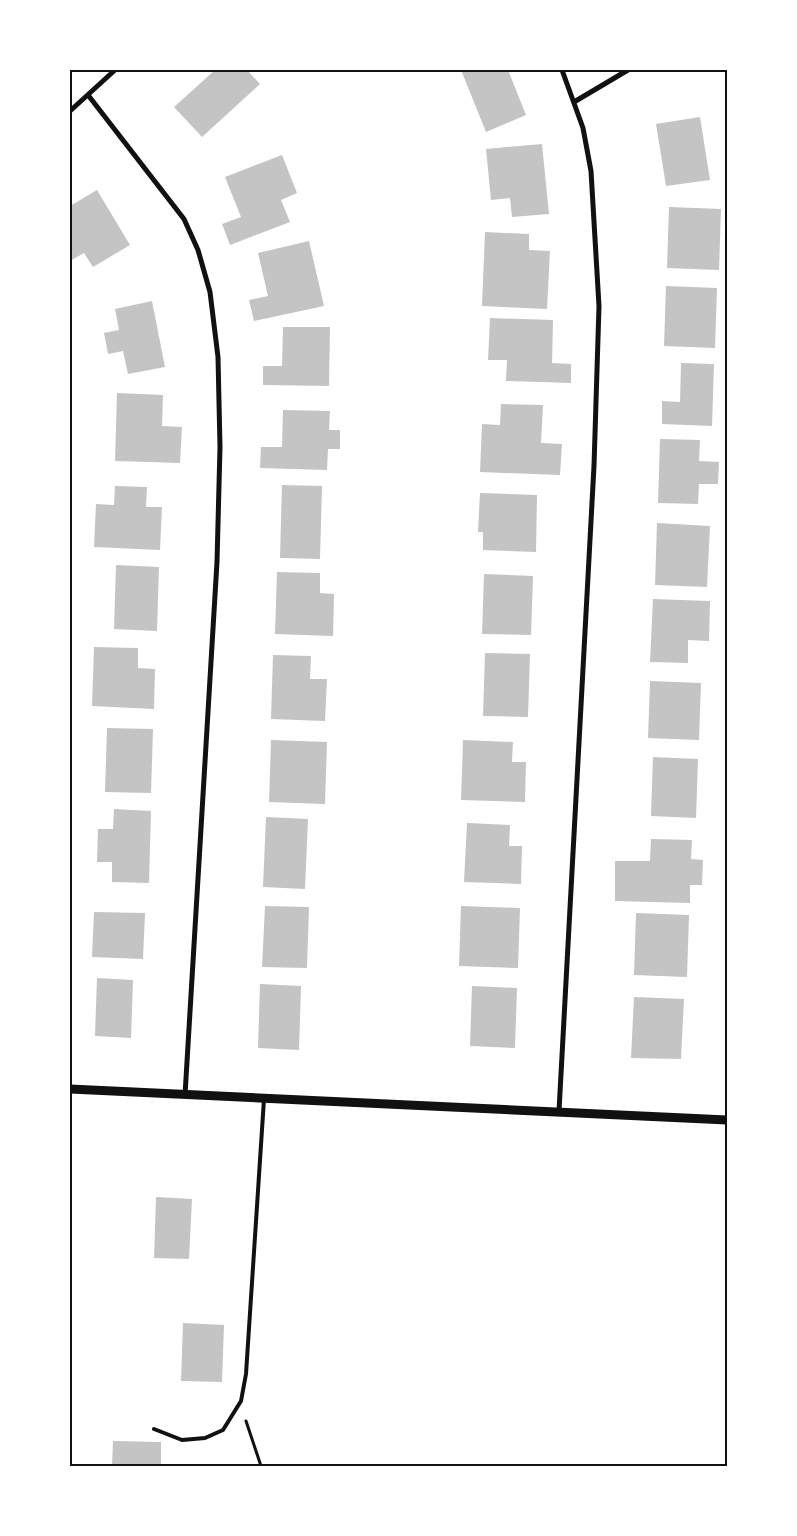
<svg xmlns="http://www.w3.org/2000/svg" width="797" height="1536" font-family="'Open Sans',sans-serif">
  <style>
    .building { fill: #c4c4c4 }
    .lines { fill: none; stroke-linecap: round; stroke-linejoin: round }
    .path { stroke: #111; stroke-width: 3 }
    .service { stroke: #111; stroke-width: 4 }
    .minor { stroke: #111; stroke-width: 5 }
    .tertiary { stroke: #111; stroke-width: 9 }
    .neatline { fill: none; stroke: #111; stroke-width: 2 }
  </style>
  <rect width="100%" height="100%" fill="#fff"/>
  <path class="building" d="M215,70h32l13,14 -58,53 -28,-30z
    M461,70h47l18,45 -40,17z
    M700,117l10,63 -44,6 -10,-62z
    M542,144l7,70 -37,3 -2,-19 -19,2 -5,-51z
    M282,155l15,38 -16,7 9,22 -60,23 -8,-21 19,-7 -16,-40z
    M97,190l33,55 -37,22 -9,-14 -14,8v-55z
    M669,207l52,2 -2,61 -52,-2z
    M485,232l44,2v16l21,1 -3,58 -65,-3z
    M309,241l15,65 -70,15 -5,-21 19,-4 -10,-43z
    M666,286l51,2 -2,60 -51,-2z
    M152,301l13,66 -37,7 -5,-23 -15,3 -4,-21 15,-3 -4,-21z
    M490,318l63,2 -1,43 19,1v19l-65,-2 1,-21h-19z
    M283,327h47l-1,59 -66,-1v-19h19z
    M681,363l33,1 -2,62 -50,-2v-23l18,1z
    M117,393l46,2 -1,31 20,1 -2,36 -65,-2z
    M501,404l42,1 -2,38 21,1 -2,31 -80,-3 2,-48 18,1z
    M283,410l47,1 -1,19h11v19h-12l-1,21 -67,-2 1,-21h21z
    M660,439l40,1 -1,21 20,1 -1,22h-19l-1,20 -40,-1z
    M282,485l40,1 -2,73 -40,-1z
    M115,486l32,1 -1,20h16l-2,43 -66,-3 2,-43 18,1z
    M480,493l57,2 -1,57 -53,-2v-18h-5z
    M657,523l53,3 -3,61 -52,-2z
    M116,565l43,2 -2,64 -43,-2z
    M277,572l43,1v20l14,1 -1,42 -58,-2z
    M484,574l49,2 -2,59 -49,-1z
    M653,599l57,2 -1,40 -21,-1v23l-38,-1z
    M94,647l44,1v20l17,1 -1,40 -62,-3z
    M485,653l45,1 -2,63 -45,-1z
    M273,655l38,1 -1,23h17l-2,42 -54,-2z
    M650,681l51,2 -2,57 -51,-2z
    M107,728l46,1 -2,64 -46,-1z
    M271,740l56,2 -2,62 -56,-2z
    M463,740l50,2 -1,20h14l-1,40 -64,-2z
    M653,757l45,2 -2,59 -45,-2z
    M114,809l37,2 -2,72 -37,-1v-20h-15l1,-33h15z
    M266,817l42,2 -3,70 -42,-2z
    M467,823l43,2 -1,21h13l-1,38 -57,-2z
    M651,839l41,1 -1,19 12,1 -1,25h-12v18l-75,-2v-40h35z
    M265,906l44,1 -2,61 -45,-1z
    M461,906l59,2 -2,60 -59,-2z
    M94,912l51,1 -2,46 -51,-2z
    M636,913l53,2 -2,62 -53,-2z
    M97,978l36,2 -2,58 -36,-2z
    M260,984l41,2 -2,64 -41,-2z
    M472,986l45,2 -2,60 -45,-2z
    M634,997l50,2 -3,60 -50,-1z
    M156,1197l36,2 -3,60 -35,-1z
    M183,1323l41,2 -2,57 -41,-1z
    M113,1441l48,1v24h-49z"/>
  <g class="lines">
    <path class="path" d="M246,1421l15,45"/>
    <path class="service" d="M154,1429l28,11 23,-2 18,-8 18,-29 5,-27 18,-275"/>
    <path class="minor" d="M88,95l96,124 14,31 12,42 8,65 2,90 -3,115 -32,533
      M574,102l54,-32
      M70,111l45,-41
      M559,1111l35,-645 5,-160 -8,-135 -8,-43 -21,-58"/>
    <path class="tertiary" d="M70,1089l657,31"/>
  </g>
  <rect width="797" height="1536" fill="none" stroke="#ffffff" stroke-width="142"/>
  <rect x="71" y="71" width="655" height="1394" class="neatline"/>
</svg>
